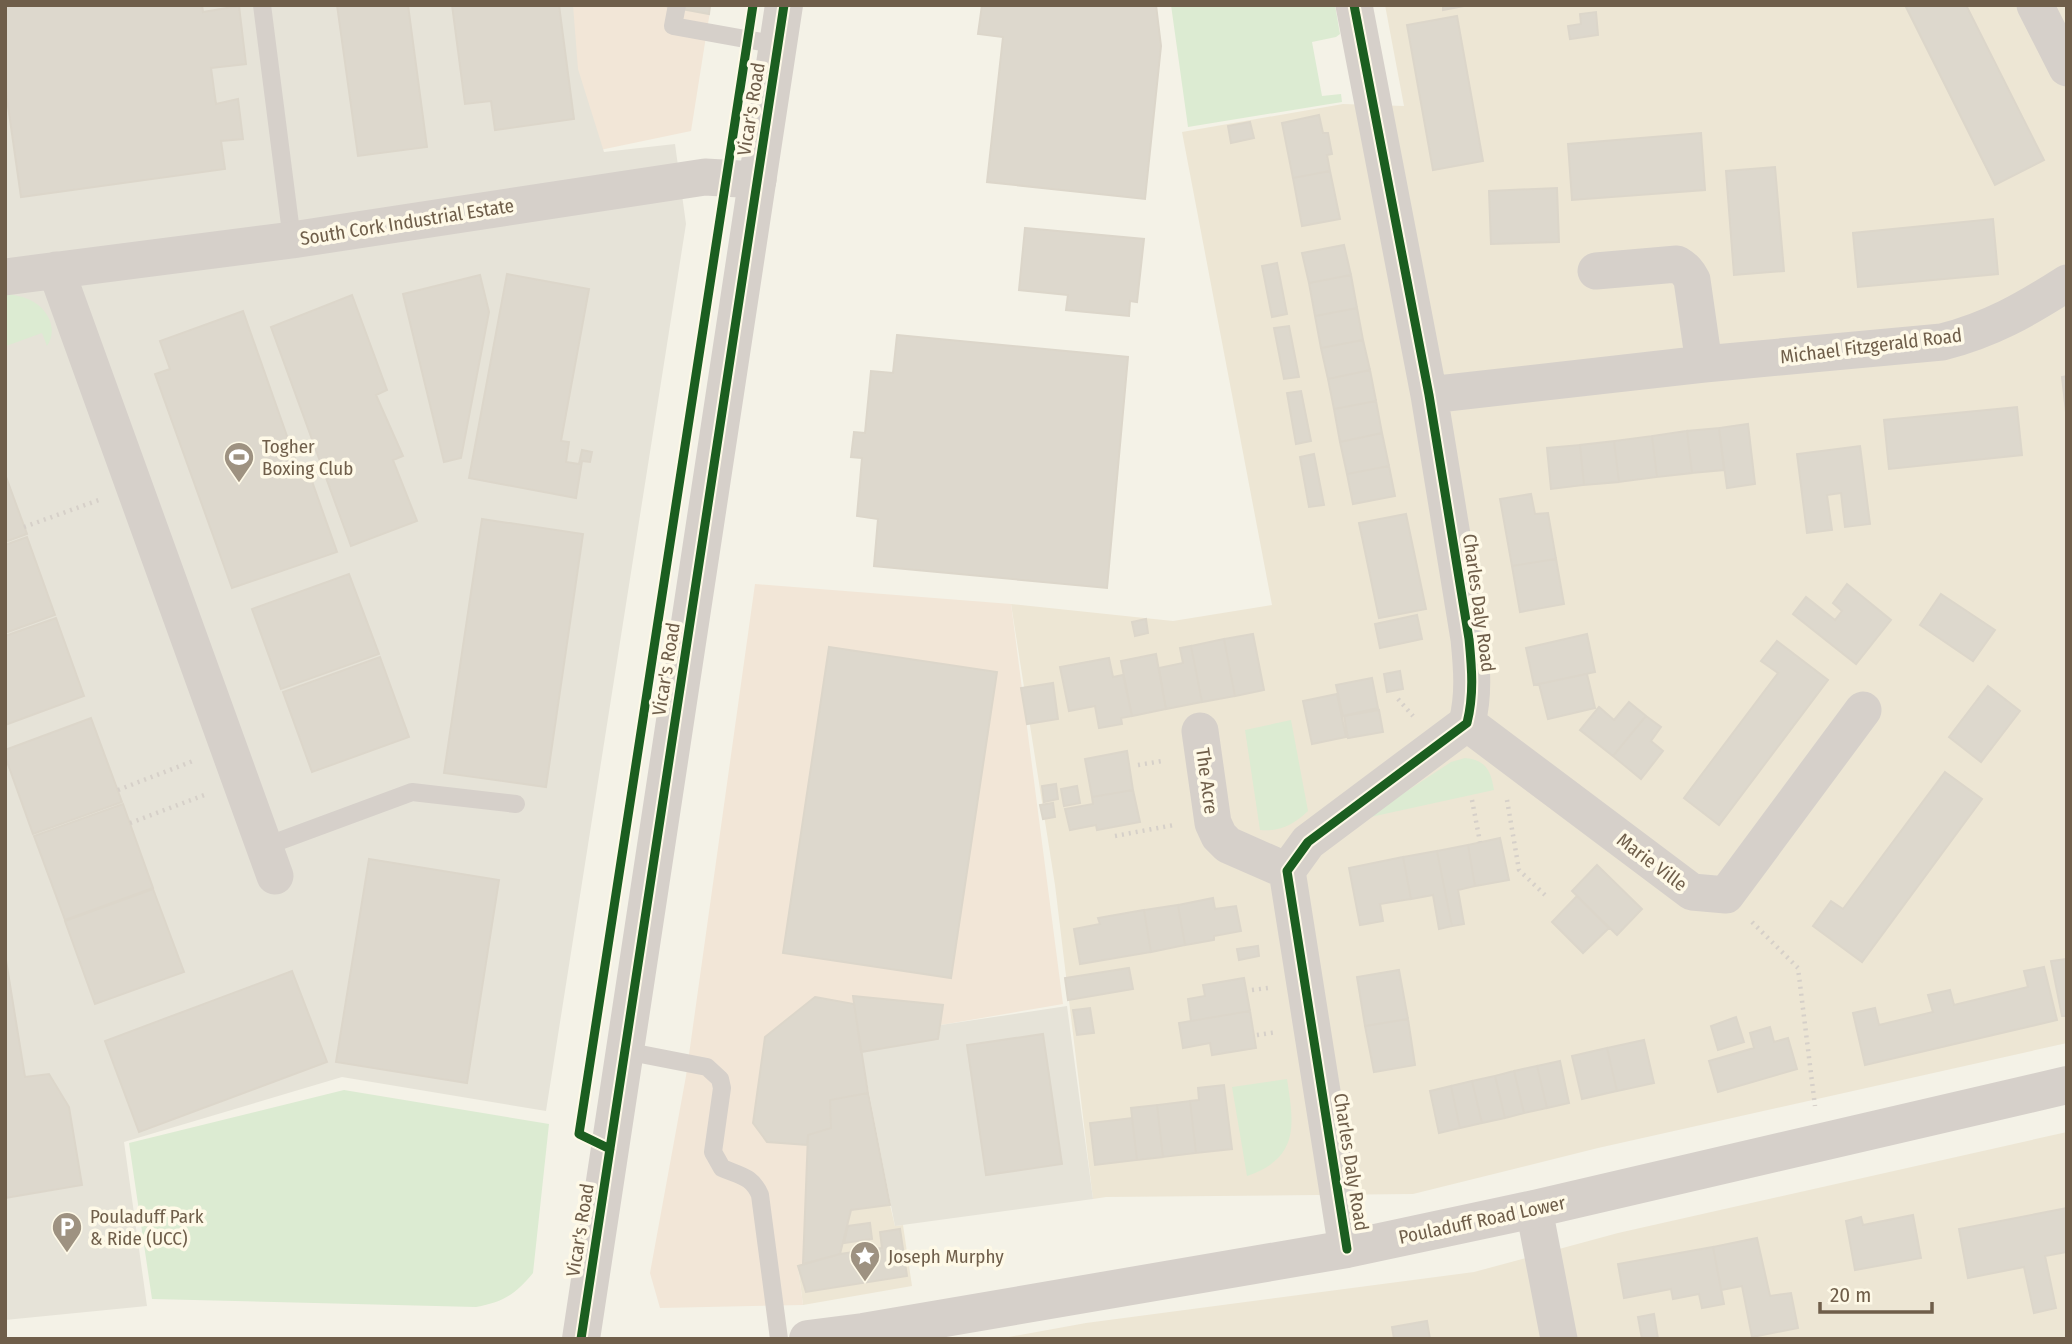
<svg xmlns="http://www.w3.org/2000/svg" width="2072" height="1344" font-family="'Fira Sans Condensed',sans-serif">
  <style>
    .residential { fill: #ede6d4 }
    .commercial { fill: #f2e6d7 }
    .industrial { fill: #e6e3d8 }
    .green { fill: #dcebd2 }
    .building { fill: #ddd8cd; stroke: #dcd6ca; stroke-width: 2 }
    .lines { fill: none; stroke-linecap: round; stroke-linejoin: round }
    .path { stroke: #d6d0c9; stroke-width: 4.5; stroke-dasharray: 2 5; stroke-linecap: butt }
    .lane { stroke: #d6d0ca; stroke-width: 18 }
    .street { stroke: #d6d0ca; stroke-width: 37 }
    .secondary { stroke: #d6d0ca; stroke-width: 38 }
    .cycleway-casing { stroke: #fef9e7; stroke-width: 13 }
    .cycleway { stroke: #1b5e20; stroke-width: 9 }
    .labels { text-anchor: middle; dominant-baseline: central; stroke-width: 7; stroke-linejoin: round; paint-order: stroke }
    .street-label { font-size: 19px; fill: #6f5e4a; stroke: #fef9e7 }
    .poi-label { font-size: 19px; fill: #6f5e4a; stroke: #fef9e7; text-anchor: start }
  </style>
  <rect width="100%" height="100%" fill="#f4f2e7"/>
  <path class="residential" d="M1385,5h682v1038l-469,105 -185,46 -307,3 -13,2 -38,-314 -44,-281 162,17 99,-16 -90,-473 161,-28 61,2z
    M2067,1132v207h-1069l88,-16 388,-51 144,-39z
    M890,1205l5,21 8,-1 9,61 -109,19 -5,-39 42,-12 11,-44z"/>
  <path class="commercial" d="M426,5h285l-20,126 -249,52z
    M755,584l256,20 52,400 -122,21 -3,14 -77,13 29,153 -39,5 -11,44 -42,12 5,39 -143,3 -10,-35 36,-197z"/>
  <path class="industrial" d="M5,5h568l5,64 26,83 71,-8 11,80 -140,887 -204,-34 -218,65 23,164 -142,14z
    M1067,1006l26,193 -198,27 -34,-174 77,-13 3,-14z"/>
  <path class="green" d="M1171,5h164l5,29 -4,3 -24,5 10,54 19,-2 1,8 -154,25z
    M5,293c8,2 16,3 23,6 19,8 31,29 19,47l-5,-13 -36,13z
    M1291,720l17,91c-14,13 -27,21 -48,19l-15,-100z
    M1465,758c21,2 26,13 29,32l-128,28 85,-56z
    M1287,1079c7,45 13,79 -40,97l-15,-89z
    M344,1090l205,34 -16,149c-18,22 -30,29 -57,34l-324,-8 -23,-156z"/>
  <path class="building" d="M5,5h197l1,7 36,-6 7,58 -35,4 5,36 22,-5 5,40 -22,2 4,28 -204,28 -16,-112z
    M337,5h71l19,142 -69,9z
    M452,5h107l15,114 -79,11 -4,-29 -26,3z
    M660,5h50l-1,9z
    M982,5h174l5,41 -16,153 -158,-17 16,-145 -25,-3z
    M1443,5h26l-26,5z
    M1905,5h61l78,155 -49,25z
    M1596,12l2,23 -28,4 -2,-13 13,-2 -1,-10z
    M1457,16l26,145 -50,9 -26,-145z
    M1319,115l4,18h5l4,21 -5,1 3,16 -37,7 -11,-55z
    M1250,122l4,16 -23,5 -3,-17z
    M1701,133l4,57 -133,10 -4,-56z
    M1775,167l9,104 -50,4 -8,-104z
    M1330,171l10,48 -38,7 -9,-48z
    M1557,188l2,54 -68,2 -2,-53z
    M1993,219l5,55 -140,13 -5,-54z
    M1025,228l119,11 -7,63 -7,-1 -1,15 -63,-6 2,-15 -49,-5z
    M1344,245l7,30 -42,8 -7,-30z
    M1277,263l10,51 -15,3 -10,-51z
    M507,274l82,15 -28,152 8,1 -3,20 13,2 3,-14 10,2 -2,10 -8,-1 -6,37 -107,-20z
    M480,275l9,37 -28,146 -17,4 -41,-168z
    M1351,275l6,33 -42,8 -6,-33z
    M352,295l35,95 -11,5 27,61 -10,4 24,61 -66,25 -80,-219z
    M1357,308l6,32 -42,8 -6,-32z
    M243,311l57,162 8,-3 29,82 -105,36 -77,-214 15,-5 -10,-28z
    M1289,326l10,51 -15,2 -10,-51z
    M897,335l231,22 -21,231 -233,-22 4,-47 -21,-3 5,-58 -11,-1 3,-25 11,1 6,-62 22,2z
    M1363,340l7,30 -42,9 -7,-31z
    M1370,370l6,31 -42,8 -6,-30z
    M2067,376v45l-5,-44z
    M1301,391l10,50 -15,3 -9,-51z
    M1376,401l6,32 -42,9 -6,-33z
    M2017,407l5,48 -133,14 -5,-49z
    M1748,424l7,60 -28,4 -8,-60z
    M1719,428l5,42 -32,3 -5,-42z
    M1687,431l5,42 -35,4 -5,-41z
    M1382,433l7,33 -42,8 -7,-32z
    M1652,436l5,41 -38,5 -5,-41z
    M1614,441l5,41 -35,3 -4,-40z
    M1580,445l4,40 -33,4 -4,-41z
    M1860,446l10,78 -25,3 -4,-34 -14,2 5,35 -25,3 -10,-79z
    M1314,454l10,51 -15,2 -9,-50z
    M1389,466l6,30 -42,8 -6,-30z
    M5,474l22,60 -22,8z
    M1531,494l4,20 13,-1 8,46 -44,7 -12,-67z
    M1406,514l20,95 -47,9 -20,-95z
    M482,519l101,15 -37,253 -102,-14z
    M27,537l28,78 -50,18v-88z
    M1556,559l8,45 -44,8 -8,-46z
    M349,574l30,80 -98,35 -29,-80z
    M1847,584l44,36 -35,44 -63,-50 13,-17 29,23 7,-9 -9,-8z
    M1941,594l54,36 -22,31 -53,-36z
    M1417,615l5,24 -42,9 -5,-24z
    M56,618l28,78 -79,29v-89z
    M1146,619l2,14 -13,3 -3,-14z
    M1253,634l11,56 -29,6 -11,-57z
    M1587,634l8,38 -61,13 -8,-37z
    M1224,639l11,57 -33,6 -11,-56z
    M1777,641l51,39 -109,145 -35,-27 94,-125 -17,-12z
    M1191,646l11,56 -36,7 -7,-41 24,-5 -3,-15z
    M829,647l168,25 -46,306 -168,-25z
    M1156,654l10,55 -34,7 -11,-55z
    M380,657l29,80 -97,35 -29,-80z
    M1109,658l4,19 10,-2 9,41 -11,2 1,6 -23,4 -4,-22 -26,5 -9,-44z
    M1400,671l3,18 -16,3 -3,-18z
    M1587,674l8,34 -47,11 -9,-35z
    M1372,678l6,30 -35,8 -7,-31z
    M1053,683l5,36 -31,5 -6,-36z
    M1988,686l32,25 -39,51 -32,-25z
    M1337,694l9,43 -34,7 -9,-43z
    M1629,702l17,14 -33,40 -33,-26 19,-23 15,13z
    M1379,710l4,22 -35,6 -4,-22z
    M1646,716l15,11 -10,14 12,10 -22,28 -28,-23z
    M91,718l31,84 -89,32 -28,-78v-6z
    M1127,751l6,39 -41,7 -7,-38z
    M1945,772l37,27 -120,163 -49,-36 18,-25 12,8z
    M1056,784l2,15 -14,3 -2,-16z
    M1077,786l3,17 -16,3 -3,-17z
    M1133,790l7,32 -43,8 -1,-5 -26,5 -5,-21 28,-5 -1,-7z
    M1053,803l2,14 -12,2 -3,-14z
    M123,804l30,84 -88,32 -31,-84z
    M1500,838l9,42 -34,6 -7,-41z
    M1468,845l7,41 -17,4 6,34 -12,2 -15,-75z
    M1437,851l15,75 -13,3 -6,-34 -22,4 -8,-42z
    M1403,857l8,42 -31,5 3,17 -23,4 -11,-57z
    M369,859l130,21 -32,203 -131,-21z
    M1597,865l45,44 -25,26 -45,-44z
    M153,889l31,83 -89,32 -30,-83z
    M1577,896l32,32 -26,25 -31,-31z
    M1213,898l2,11 21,-3 5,25 -27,5v4l-29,5 -7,-40z
    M1178,905l7,40 -34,7 -7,-42z
    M1144,910l7,42 -71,12 -6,-35 26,-5 -2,-6z
    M1258,946l1,10 -20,4 -2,-11z
    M5,954l20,123 24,-3 20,33 13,78 -77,13z
    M2067,959v57h-5l-11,-55z
    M2044,967l13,53 -192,45 -12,-52 22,-5 4,17 54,-13 -5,-17 22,-5 4,15 74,-18 -4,-16z
    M1129,968l4,21 -65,11 -3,-22z
    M1399,970l9,49 -43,7 -8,-49z
    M292,971l35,91 -188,70 -34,-91z
    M1244,978l6,33 -59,10 -3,-22 17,-3 -2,-11z
    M853,996l90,9 -5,34 -77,13z
    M815,997l39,7 14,89 -38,7 1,28 -23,7 -1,10 -40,-3 -14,-19 12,-86z
    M1090,1008l4,25 -17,2 -4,-25z
    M1250,1011l6,37 -44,7 -2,-12 -27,5 -4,-25z
    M1736,1017l8,25 -26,8 -7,-24z
    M1408,1019l7,46 -41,7 -9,-46z
    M1770,1027l4,15 14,-4 9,31 -79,23 -9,-31 45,-13 -4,-15z
    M1043,1034l19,130 -76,11 -19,-130z
    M1644,1040l10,43 -37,8 -10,-43z
    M1607,1048l10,43 -35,8 -10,-43z
    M1560,1061l9,42 -22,5 -10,-42z
    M1537,1066l10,42 -23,5 -10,-42z
    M1514,1071l10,42 -19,5 -10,-42z
    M1495,1076l10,42 -23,5 -10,-42z
    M1472,1081l10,42 -22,5 -9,-42z
    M1224,1085l8,64 -36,4 -6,-52 9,-1 -1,-12z
    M1451,1086l9,42 -21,5 -9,-42z
    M868,1093l22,112 -39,5 -11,44 -37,10 5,-129 23,-7 -1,-28z
    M1190,1101l6,52 -33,4 -6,-52z
    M1157,1105l6,52 -26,3 -6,-52z
    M1132,1118l5,42 -42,5 -5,-42z
    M2067,1208v44l-22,4 11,52 -22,5 -10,-46 -56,11 -9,-49z
    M1913,1215l8,43 -66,12 -9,-49 15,-4 2,8z
    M870,1223l2,16 -28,4 4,-17z
    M900,1229l7,47 -101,16 -8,-26 42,-12 42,-6 -2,-16z
    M1757,1238l13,58 21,-3 7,35 -46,9 -10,-51 -21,4 -8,-43z
    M1713,1247l11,57 -22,4 -3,-14 -26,5 -2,-10 -47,9 -6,-34z
    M1654,1314l4,25h-16l-4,-22z
    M1427,1321l3,18h-36l-2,-12z"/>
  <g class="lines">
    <path class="path" d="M24,527l75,-27
      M1398,699l15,17
      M1138,765l24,-4
      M118,790l75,-29
      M1472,800l8,42
      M1507,800l12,70 28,27
      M130,823l77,-29
      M1115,836l59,-11
      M1752,922l46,46 17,138
      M1252,990l16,-2
      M1257,1035l20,-3"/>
    <path class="lane" d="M262,5l30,235
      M677,5l-4,21 105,19
      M266,846l146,-54 104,12
      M625,1051l82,16 13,12 2,9 -9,64 9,16c18,8 30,8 38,27l19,144"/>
    <path class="street" d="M2035,5l32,63
      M56,270l219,606
      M1596,271l81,-7c8,5 11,8 15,16l12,84
      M5,277l287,-37 413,-63 53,3
      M1429,395l275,-31 238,-22c48,-12 83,-32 125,-59
      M1467,723l225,169 34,3 137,-185
      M1200,731l13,92 6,13 9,9 59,26
      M1534,1209l25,130
      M1347,1249l-60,-378 21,-29 159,-119c7,-28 5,-54 2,-84l-40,-244 -75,-390"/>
    <path class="secondary" d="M581,1339l203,-1334
      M808,1339l55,-7 484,-83 187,-40 533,-124"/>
    <g class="cycleway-casing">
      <path id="cycleway" d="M610,1149l-31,-15 174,-1129
        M1347,1249l-60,-378 21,-29 159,-119c7,-28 5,-54 2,-84l-40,-244 -75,-390
        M581,1339l203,-1334"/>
    </g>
    <use href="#cycleway" class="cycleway"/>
  </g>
  <defs>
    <g id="stadium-pin" transform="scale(1.575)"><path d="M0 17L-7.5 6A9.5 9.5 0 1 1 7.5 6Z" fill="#9e9281" stroke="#fef9e7"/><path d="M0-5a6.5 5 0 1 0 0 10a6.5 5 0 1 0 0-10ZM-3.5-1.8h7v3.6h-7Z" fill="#fff"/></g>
    <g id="parking-pin" transform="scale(1.575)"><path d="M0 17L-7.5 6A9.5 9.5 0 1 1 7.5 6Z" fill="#9e9281" stroke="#fef9e7"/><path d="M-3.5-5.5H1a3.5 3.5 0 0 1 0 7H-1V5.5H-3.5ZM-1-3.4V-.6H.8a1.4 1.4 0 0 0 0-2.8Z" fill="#fff"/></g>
    <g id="sight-pin" transform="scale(1.575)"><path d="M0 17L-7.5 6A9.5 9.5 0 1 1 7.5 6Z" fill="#9e9281" stroke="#fef9e7"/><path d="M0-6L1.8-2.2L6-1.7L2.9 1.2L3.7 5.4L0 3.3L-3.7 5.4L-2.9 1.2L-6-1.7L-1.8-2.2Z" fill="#fff"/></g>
  </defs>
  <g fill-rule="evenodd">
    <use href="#stadium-pin" x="239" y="457"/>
    <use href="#parking-pin" x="67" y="1227"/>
    <use href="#sight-pin" x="865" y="1256"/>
  </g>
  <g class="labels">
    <g class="street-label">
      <text transform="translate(751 109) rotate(-81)">Vicar's Road</text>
      <text transform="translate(407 222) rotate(-9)">South Cork Industrial Estate</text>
      <text transform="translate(1871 346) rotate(-7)">Michael Fitzgerald Road</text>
      <text transform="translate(1479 603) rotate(82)">Charles Daly Road</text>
      <text transform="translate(666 669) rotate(-81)">Vicar's Road</text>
      <text transform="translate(1207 781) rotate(82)">The Acre</text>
      <text transform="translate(1652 862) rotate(37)">Marie Ville</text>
      <text transform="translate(1351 1162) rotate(81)">Charles Daly Road</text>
      <text transform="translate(1482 1220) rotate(-12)">Pouladuff Road Lower</text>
      <text transform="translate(580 1230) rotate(-81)">Vicar's Road</text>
    </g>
    <g class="poi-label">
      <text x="262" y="446">Togher<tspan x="262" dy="22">Boxing Club</tspan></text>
      <text x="90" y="1216">Pouladuff Park<tspan x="90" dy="22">&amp; Ride (UCC)</tspan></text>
      <text x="888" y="1256">Joseph Murphy</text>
    </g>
  </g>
  <rect width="2072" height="1344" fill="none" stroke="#6f5e4a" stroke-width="14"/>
  <path d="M1820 1302v10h112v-10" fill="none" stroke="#6f5e4a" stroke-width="3.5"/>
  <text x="1830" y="1302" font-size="21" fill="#6f5e4a" stroke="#fef9e7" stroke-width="5" paint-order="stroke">20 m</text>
</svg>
